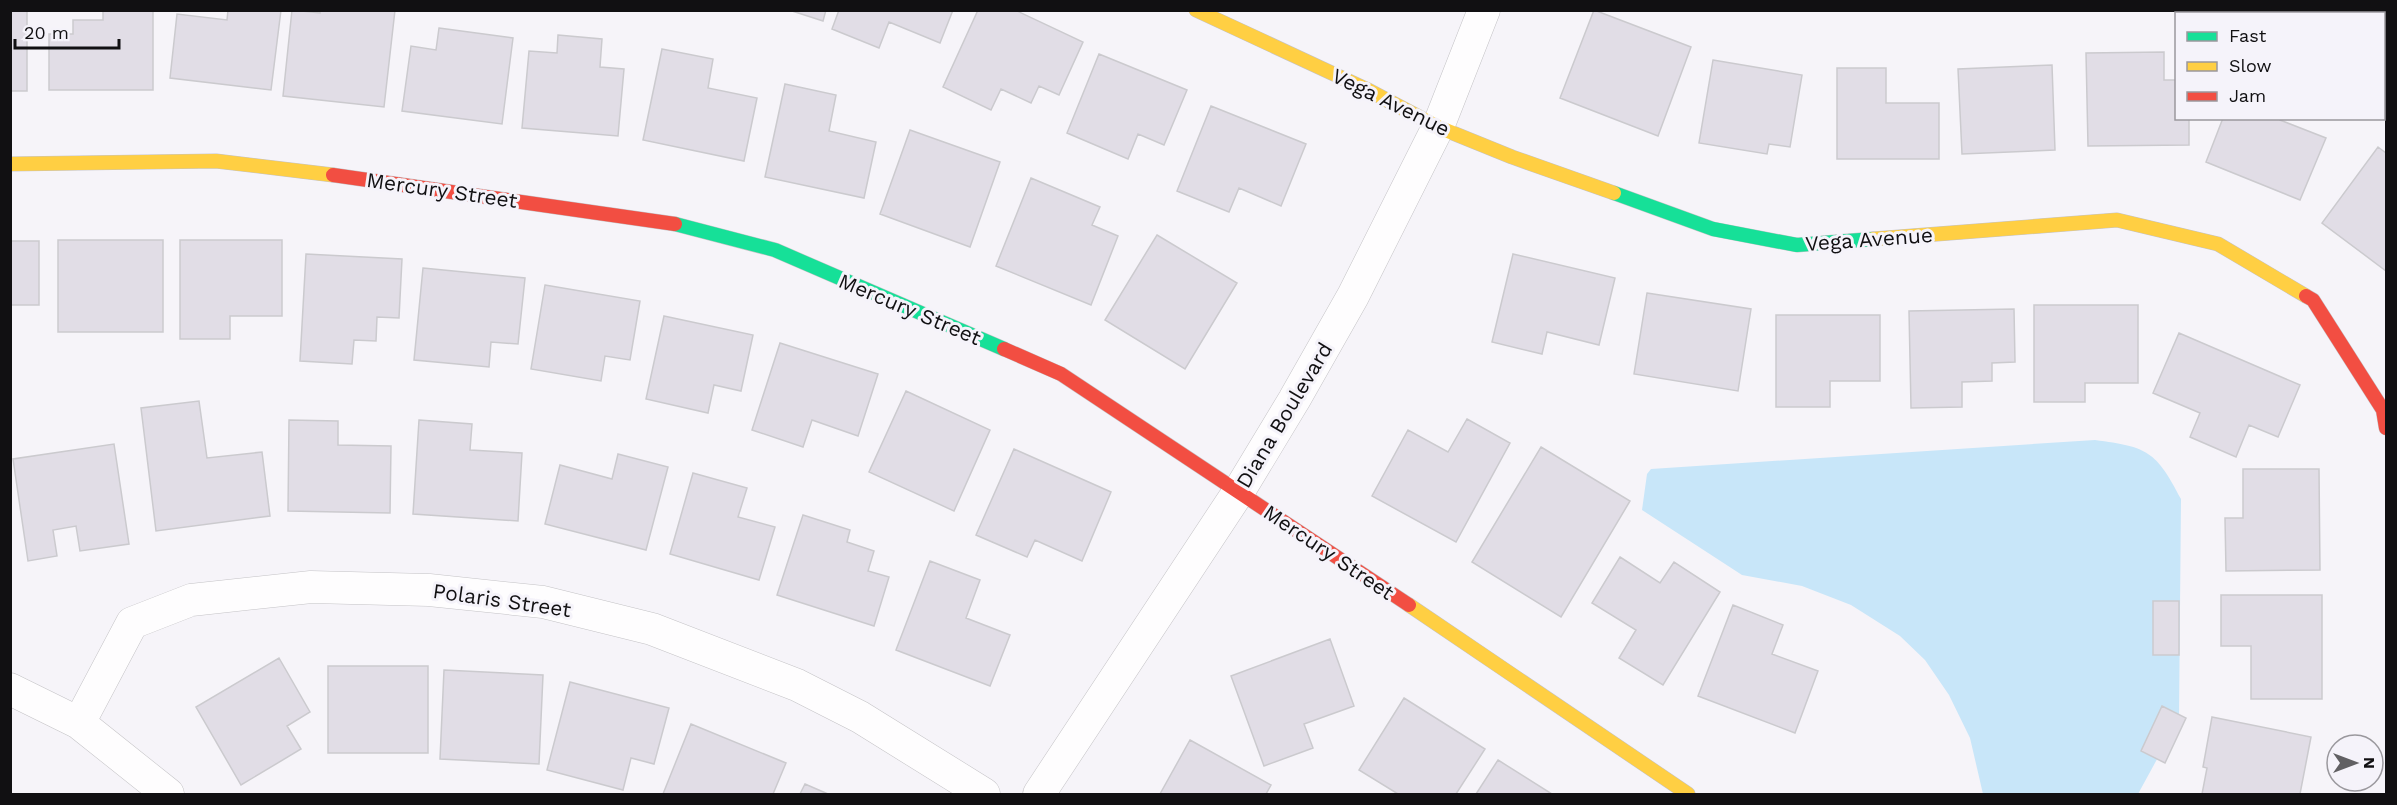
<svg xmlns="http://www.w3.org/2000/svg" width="2397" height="805" font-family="'Work Sans',sans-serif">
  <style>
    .water { fill: #c8e6f9 }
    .building { fill: #e1dde6; stroke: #cbcace; stroke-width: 1.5 }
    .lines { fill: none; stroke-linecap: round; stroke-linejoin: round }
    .street-casing { stroke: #c4c3c6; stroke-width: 33 }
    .fast-casing { stroke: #c4c3c6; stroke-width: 15 }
    .slow-casing { stroke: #c4c3c6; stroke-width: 15 }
    .jam-casing { stroke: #c4c3c6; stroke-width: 15 }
    .street { stroke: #fefdfe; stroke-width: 32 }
    .fast { stroke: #16e098; stroke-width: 14 }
    .slow { stroke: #ffcf43; stroke-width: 14 }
    .jam { stroke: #f24e42; stroke-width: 14 }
    .labels { text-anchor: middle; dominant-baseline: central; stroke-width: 6; stroke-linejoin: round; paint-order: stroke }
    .street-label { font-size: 21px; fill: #111012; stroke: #f5f3fa }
  </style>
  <rect width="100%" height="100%" fill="#f6f4f9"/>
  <path class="water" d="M2095,440c53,7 61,11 86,59l-2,220 -41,75h-155l-13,-56 -21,-43 -24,-35 -25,-24 -49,-31 -49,-19 -60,-11 -100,-65 5,-36 4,-5z"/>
  <path class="building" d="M10,10h17v81h-17z
    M103,10h50v80h-104v-56h24v-14h30z
    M228,10h53l-10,80 -101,-12 7,-64 50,6z
    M292,10l28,3v-3h75l-11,97 -101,-11z
    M789,10h37l-3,11z
    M839,10h114l-13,33 -51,-21 -10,26 -47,-19z
    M978,10h37l68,32 -24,53 -20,-9 -8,17 -30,-14 -10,21 -48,-23z
    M1594,10l97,37 -33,89 -98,-38z
    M439,28l74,10 -11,86 -100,-13 9,-65 25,4z
    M558,35l44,4 -2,28 24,2 -6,67 -96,-8 7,-77 28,2z
    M662,49l51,10 -5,29 49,10 -13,63 -101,-21z
    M2164,52v28h12v38h13v27l-101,1 -2,-93z
    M1099,54l88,36 -23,55 -26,-11 -10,25 -61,-26z
    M1713,60l89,15 -12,72 -21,-3 -2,10 -68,-11z
    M2052,65l3,85 -93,4 -4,-85z
    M1837,68h49v35h53v56h-102z
    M785,84l51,11 -7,36 47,11 -12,56 -99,-21z
    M1211,106l95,38 -25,62 -42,-18 -10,24 -52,-21z
    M2223,118h58l-1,2 46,18 -26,62 -94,-38z
    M910,130l90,32 -30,85 -90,-33z
    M2378,147l8,6v118l-64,-48z
    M1031,178l69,29 -8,18 26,11 -27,69 -95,-39z
    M1157,235l80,48 -52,86 -80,-49z
    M58,240h105v92h-105z
    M180,240h102v76h-52v23h-50z
    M10,241h29v64h-29z
    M306,254l96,5 -3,59 -22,-1 -1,24 -22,-1 -2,24 -52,-3z
    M1513,254l102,24 -16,67 -52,-13 -5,22 -50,-12z
    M423,268l102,10 -7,66 -27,-2 -2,25 -75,-7z
    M545,285l95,16 -10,59 -25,-4 -4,25 -70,-12z
    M1647,293l104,16 -13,82 -104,-17z
    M2034,305h104v78h-53v19h-51z
    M2014,309l1,53 -23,1v18l-30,1v25l-51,1 -2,-97z
    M1776,315h104v66h-50v26h-54z
    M664,316l89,19 -12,56 -27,-6 -6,28 -62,-14z
    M2179,333l121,52 -22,52 -29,-12 -13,32 -46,-20 10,-24 -47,-20z
    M780,343l98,31 -20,62 -46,-16 -9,27 -51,-17z
    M906,391l84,39 -36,81 -85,-39z
    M199,401l8,57 55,-6 8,64 -114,15 -15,-123z
    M1467,419l43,24 -54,99 -84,-46 36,-66 40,22z
    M289,420l49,1v24l53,1 -1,67 -102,-2z
    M419,420l53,4 -2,26 52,3 -4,68 -105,-7z
    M114,444l15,100 -49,7 -4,-25 -23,4 4,26 -29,5 -15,-102z
    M1541,447l89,54 -69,116 -89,-55z
    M1014,449l97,43 -29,69 -47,-21 -8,17 -51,-22z
    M618,454l50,13 -22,83 -101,-26 15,-59 52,14z
    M2243,469h76l1,101 -94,1 -1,-53h18z
    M693,473l54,15 -9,29 37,10 -16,53 -89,-26z
    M803,515l47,15 -3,12 27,9 -6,20 21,6 -15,49 -97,-31z
    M1620,557l40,26 14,-21 46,30 -57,93 -44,-27 17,-28 -44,-27z
    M930,561l50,19 -14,38 44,17 -20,51 -94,-36z
    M2221,595h101v104h-71v-53h-30z
    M2153,601h26v54h-26z
    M1733,605l50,20 -11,29 46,17 -23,62 -97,-37z
    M1330,639l24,67 -50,18 9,24 -49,18 -33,-90z
    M279,658l31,54 -23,14 14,23 -60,36 -45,-78z
    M328,666h100v87h-100z
    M444,670l99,5 -4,89 -99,-5z
    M570,682l99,26 -15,56 -23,-6 -8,32 -76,-20z
    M1404,698l81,51 -29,45h-58l-39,-24z
    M2162,706l24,12 -21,45 -24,-12z
    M2212,717l99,20 -11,57h-98l5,-26 -4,-1z
    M691,724l95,39 -13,31h-110z
    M1190,740l81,45 -5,9h-106z
    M1498,760l54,34h-76z
    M805,784l23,10h-28z"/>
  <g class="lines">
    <g class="street-casing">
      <path id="street" d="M10,689l69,34 89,71
        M79,723l53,-100 59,-23 120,-13 118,3 114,12 109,27 145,56 63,32 124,77
        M1039,794l200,-303 55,-91 59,-104 85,-169 46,-117"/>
    </g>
    <g class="fast-casing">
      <path id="fast" d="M1614,193l99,36 84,16 76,-6
        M675,224l100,26 229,99"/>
    </g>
    <g class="slow-casing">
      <path id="slow" d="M1196,10l170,79 72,38 74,30 102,36
        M10,164l206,-3 117,14
        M1873,239l244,-19 101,24 88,52
        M1409,605l279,189"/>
    </g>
    <g class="jam-casing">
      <path id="jam" d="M333,175l342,49
        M2306,296l7,4 70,110 3,18
        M1004,349l57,25 348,231"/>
    </g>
    <use href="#street" class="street"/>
    <use href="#fast" class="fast"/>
    <use href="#slow" class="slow"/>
    <use href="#jam" class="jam"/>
  </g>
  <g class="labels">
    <g class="street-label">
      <text transform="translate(1391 102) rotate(26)">Vega Avenue</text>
      <text transform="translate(442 190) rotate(8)">Mercury Street</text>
      <text transform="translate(1869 239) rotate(-4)">Vega Avenue</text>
      <text transform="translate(910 309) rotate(23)">Mercury Street</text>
      <text transform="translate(1284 415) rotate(-59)">Diana Boulevard</text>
      <text transform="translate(1329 552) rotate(34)">Mercury Street</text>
      <text transform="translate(502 600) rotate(8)">Polaris Street</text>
    </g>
  </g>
  <rect width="2397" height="805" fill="none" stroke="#111012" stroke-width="24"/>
  <rect x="2175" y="12" width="210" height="108" fill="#f5f3fa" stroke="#9a989d" stroke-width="1.5"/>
  <rect x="2187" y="32" width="30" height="9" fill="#16e098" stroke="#9a989d" stroke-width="1.5"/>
  <text x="2229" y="42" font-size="18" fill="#111012">Fast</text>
  <rect x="2187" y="62" width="30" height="9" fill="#ffcf43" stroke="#9a989d" stroke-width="1.5"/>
  <text x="2229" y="72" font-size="18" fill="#111012">Slow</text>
  <rect x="2187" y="92" width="30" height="9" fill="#f24e42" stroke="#9a989d" stroke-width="1.5"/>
  <text x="2229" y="102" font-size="18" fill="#111012">Jam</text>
  <g transform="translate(2355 763) rotate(90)"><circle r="28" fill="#f5f3fa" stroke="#9a989d" stroke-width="1.5"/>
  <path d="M0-4.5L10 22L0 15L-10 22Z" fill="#616063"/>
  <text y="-9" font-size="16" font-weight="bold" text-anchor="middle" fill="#111012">N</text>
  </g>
  <path d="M15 39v9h104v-9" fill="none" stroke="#111012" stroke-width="3"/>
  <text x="24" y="39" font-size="18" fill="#111012" stroke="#f5f3fa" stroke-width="4.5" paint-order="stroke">20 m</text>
</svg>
